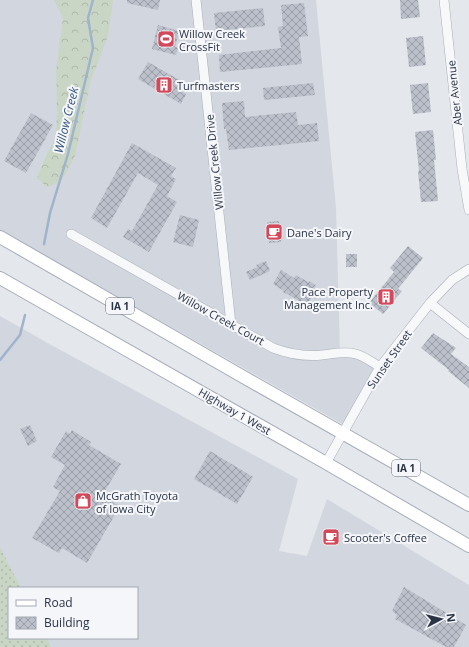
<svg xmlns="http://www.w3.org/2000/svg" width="469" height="647" font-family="'Open Sans',sans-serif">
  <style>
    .built { fill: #d2d6de; fill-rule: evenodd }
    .grass { fill: url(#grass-dots) }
    .forest { fill: url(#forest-crowns) }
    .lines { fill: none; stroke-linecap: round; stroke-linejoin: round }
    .stream { stroke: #9fb4cc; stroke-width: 2.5 }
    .building { fill: url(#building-cross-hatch) }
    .minor-casing { stroke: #a9aeb7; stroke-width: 10 }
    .major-casing { stroke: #a3abb8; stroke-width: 14 }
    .minor { stroke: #f7f8fa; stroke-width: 9 }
    .major { stroke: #fff; stroke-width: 12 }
    .labels { text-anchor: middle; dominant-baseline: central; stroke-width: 4; stroke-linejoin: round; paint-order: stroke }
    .shield { fill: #f4f6f9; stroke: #676e7b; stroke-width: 1 }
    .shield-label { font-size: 10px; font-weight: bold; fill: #2b3445 }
    .poi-label { font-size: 11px; fill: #2b3445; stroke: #f4f6f9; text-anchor: start }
    .street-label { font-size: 11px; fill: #2b3445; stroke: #f4f6f9 }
    .water-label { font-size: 12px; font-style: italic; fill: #34527a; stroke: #f4f6f9 }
  </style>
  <defs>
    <pattern id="grass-dots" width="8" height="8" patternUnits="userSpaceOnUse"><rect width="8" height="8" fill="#c9d6c5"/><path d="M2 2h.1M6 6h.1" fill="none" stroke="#adb8ab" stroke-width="1.8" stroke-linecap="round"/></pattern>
    <pattern id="forest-crowns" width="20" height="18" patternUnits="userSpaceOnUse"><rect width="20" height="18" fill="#c9d6c5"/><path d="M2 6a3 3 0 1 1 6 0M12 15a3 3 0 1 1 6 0" fill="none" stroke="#adb8ab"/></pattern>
    <pattern id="building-cross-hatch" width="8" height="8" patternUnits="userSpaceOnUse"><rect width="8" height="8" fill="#bbc0ca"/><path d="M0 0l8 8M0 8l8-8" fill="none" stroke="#989da6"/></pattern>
  </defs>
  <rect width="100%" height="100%" fill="#e4e7ec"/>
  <path class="built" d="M0,0h316l20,208 4,145h11l29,14 -34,59 -346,-196z
    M0,316l44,25 254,138 -19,72 28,5 20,-57 142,86v62h-469zM9,588h128v50h-128z"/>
  <path class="grass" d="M0,547l21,41h-12v50h38l4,9h-51z"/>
  <path class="forest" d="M54,0h59l-5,36 -18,47 -15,73 -10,19 -8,8 -10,4 -10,-9 8,-20 11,-21 1,-24 -1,-42 7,-53z"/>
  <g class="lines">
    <path class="stream" d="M44,244l6,-31 18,-59 25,-106 -5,-30 5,-18
      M0,360l20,-25 5,-20"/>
  </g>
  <path class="building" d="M127,0h33l-2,10 -31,-7z
    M400,0h18l2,17 -19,2z
    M304,3l4,33 -9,1 3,27 -82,8 -1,-17 62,-7 -3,-21 5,-1 -2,-21z
    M263,8l2,18 -49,5 -2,-18z
    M158,25l21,6 -4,16 3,1 -2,7 -24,-6z
    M423,36l3,29 -17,2 -3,-29z
    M148,62l35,20 -5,7 8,5 -5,10 -43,-25z
    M313,83l2,12 -51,5 -1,-12z
    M428,83l3,29 -18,2 -3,-29z
    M244,101l1,16 51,-5 2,13 19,-2 2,18 -90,9 -3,-21h-2l-2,-26z
    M31,113l22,12 -27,48 -22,-12z
    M433,130l3,30h-2l4,41 -17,1 -3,-31h1l-4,-39z
    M132,143l44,25 -5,8 5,3 -9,17 10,6 -28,50 -26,-15 5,-8 4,2 26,-46 -20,-12 -31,55 -16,-10z
    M180,215l19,5 -6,27 -20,-5z
    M279,221l2,21 -12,1 -2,-21z
    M408,246l15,12 -25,31 4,2 -19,23 -14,-11 25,-31 -4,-4z
    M346,254h11v13h-11z
    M266,261l4,10 -20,9 -4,-8 11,-5 -1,-2z
    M281,270l13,8 2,-3 12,7 1,-1 7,4 -2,4 5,3 -3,7 -4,-2 -5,8 -24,-13 1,-1 -11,-7z
    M433,333l23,15 -5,6 18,13v21l-21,-17 1,-1 -28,-22z
    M30,425l7,16 -9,5 -8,-17z
    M72,430l19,12 -2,3 32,19 -19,32 18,10 -33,57 -25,-15 -3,5 -27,-15 28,-47 -7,-4 12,-22 -14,-8 15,-26 4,3z
    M210,451l43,26 -16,27 -43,-25z
    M330,529l6,3 -4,12 -7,-3z
    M404,587l62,38 -12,22h-8l-51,-28 2,-4 -5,-4z"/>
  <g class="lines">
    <g class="minor-casing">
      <path id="minor" d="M196,0l35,324
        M444,0l18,169 7,41
        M71,234l202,114c16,6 31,9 49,7 10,-1 23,-4 34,-1 8,2 17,9 24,13
        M430,303l39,31
        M326,463l54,-96 50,-64 22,-23 17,-11"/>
    </g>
    <g class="major-casing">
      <path id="major" d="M0,237l240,138 229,130
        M0,278l326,185 143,83"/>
    </g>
    <use href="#minor" class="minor"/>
    <use href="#major" class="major"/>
  </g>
  <defs>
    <g id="stadium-square" transform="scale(0.9)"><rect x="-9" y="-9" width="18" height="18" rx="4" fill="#d1495b" stroke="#f4f6f9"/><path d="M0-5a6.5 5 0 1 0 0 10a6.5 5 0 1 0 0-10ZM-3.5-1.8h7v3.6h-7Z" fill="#fff"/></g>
    <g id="building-square" transform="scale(0.9)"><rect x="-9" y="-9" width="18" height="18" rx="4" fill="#d1495b" stroke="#f4f6f9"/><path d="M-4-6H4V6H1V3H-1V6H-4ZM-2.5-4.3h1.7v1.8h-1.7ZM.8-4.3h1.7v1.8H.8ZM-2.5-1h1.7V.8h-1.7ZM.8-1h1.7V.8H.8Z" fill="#fff"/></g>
    <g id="cafe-square" transform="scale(0.9)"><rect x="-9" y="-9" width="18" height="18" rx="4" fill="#d1495b" stroke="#f4f6f9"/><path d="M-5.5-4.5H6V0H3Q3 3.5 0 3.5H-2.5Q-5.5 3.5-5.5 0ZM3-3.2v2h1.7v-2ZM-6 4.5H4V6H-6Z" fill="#fff"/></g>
    <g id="shop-square" transform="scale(0.9)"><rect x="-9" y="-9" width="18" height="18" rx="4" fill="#d1495b" stroke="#f4f6f9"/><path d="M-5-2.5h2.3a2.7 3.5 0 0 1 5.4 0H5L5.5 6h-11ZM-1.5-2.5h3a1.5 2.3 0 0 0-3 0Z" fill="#fff"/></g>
  </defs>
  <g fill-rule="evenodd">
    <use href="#stadium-square" x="166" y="39"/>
    <use href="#building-square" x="164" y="85"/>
    <use href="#cafe-square" x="274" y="232"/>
    <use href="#building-square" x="386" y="297"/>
    <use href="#shop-square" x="83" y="501"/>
    <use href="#cafe-square" x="331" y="537"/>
  </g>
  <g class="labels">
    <g class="shield">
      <rect x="106" y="298" width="28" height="16" rx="3"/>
      <rect x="392" y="460" width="28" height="16" rx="3"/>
    </g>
    <g class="shield-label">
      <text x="120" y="306">IA 1</text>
      <text x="406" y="468">IA 1</text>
    </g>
    <g class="poi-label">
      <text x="179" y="33">Willow Creek<tspan x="179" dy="13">CrossFit</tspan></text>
      <text x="177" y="85">Turfmasters</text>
      <text x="287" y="232">Dane's Dairy</text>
      <text x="373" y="291" text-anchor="end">Pace Property<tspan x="373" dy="13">Management Inc.</tspan></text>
      <text x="96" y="495">McGrath Toyota<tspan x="96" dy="13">of Iowa City</tspan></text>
      <text x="344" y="537">Scooter's Coffee</text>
    </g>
    <g class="street-label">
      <text transform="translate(454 93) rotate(-96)">Aber Avenue</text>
      <text transform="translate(214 162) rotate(-96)">Willow Creek Drive</text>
      <text transform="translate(221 318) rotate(29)">Willow Creek Court</text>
      <text transform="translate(389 359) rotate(-55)">Sunset Street</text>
      <text transform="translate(235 411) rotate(30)">Highway 1 West</text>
    </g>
    <g class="water-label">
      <text transform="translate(66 120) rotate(-76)">Willow Creek</text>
    </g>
  </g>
  <rect x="8" y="587" width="130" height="52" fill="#f4f6f9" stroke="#a4a8b1"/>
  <rect x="16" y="600" width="20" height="6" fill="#ffffff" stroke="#a4a8b1"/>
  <text x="44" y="607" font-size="12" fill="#2b3445">Road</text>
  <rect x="16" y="617" width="20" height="12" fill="url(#building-cross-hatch)" stroke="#a4a8b1"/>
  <text x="44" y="627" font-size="12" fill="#2b3445">Building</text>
  <g transform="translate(441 619) rotate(83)" stroke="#f4f6f9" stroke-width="3" paint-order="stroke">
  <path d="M0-3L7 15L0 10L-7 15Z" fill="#2b3445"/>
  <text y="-6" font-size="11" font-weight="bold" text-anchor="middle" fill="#2b3445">N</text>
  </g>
</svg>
